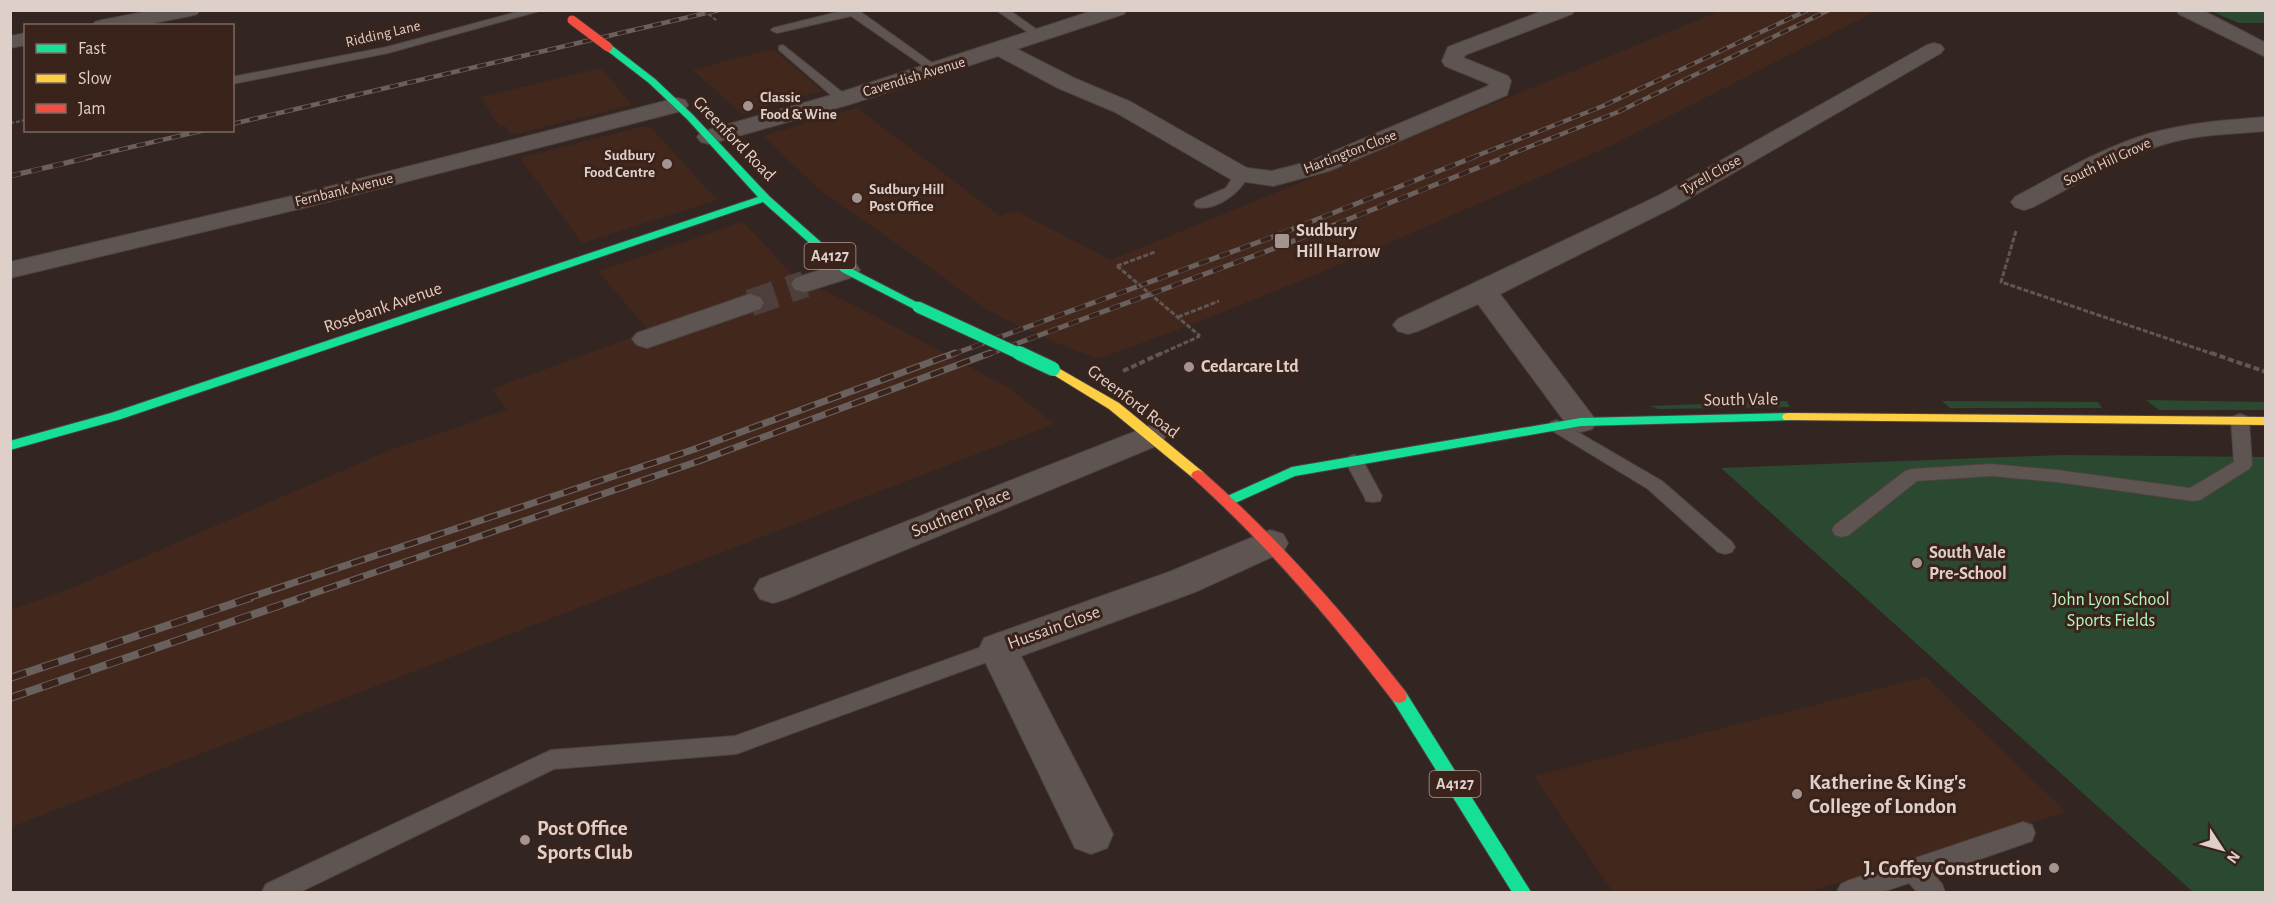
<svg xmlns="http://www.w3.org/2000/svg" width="2276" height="903" font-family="'Alegreya Sans',sans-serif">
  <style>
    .built { fill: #42271d }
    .green { fill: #2b4930 }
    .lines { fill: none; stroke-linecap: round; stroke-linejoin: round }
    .street-tunnel { stroke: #4d3f3b; stroke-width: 27; stroke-dasharray: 27 14; stroke-linecap: butt }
    .lane-casing { stroke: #4d423e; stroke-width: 2 }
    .street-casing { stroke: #4d423e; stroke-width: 2 }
    .fast-casing { stroke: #4d423e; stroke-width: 2 }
    .slow-casing { stroke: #4d423e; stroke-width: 2 }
    .jam-casing { stroke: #4d423e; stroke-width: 2 }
    .path-far2 { stroke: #605754; stroke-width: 2; stroke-dasharray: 4 2; stroke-linecap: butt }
    .path-far1 { stroke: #605754; stroke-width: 3; stroke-dasharray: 5 2; stroke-linecap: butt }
    .path { stroke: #605754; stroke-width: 4; stroke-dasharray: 6 3; stroke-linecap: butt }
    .lane { fill: #5e5552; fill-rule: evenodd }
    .street { fill: #5e5552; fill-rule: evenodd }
    .fast { fill: #16e098; fill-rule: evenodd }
    .slow { fill: #ffcf43; fill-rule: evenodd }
    .jam { fill: #f24e42; fill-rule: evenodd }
    .rail-far3-casing { stroke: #6a605d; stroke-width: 4.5 }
    .rail-far2-casing { stroke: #6a605d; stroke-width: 5 }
    .rail-far1-casing { stroke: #6a605d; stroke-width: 7 }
    .rail-casing { stroke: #6a605d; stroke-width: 8 }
    .rail-far3 { stroke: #3a231b; stroke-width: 3; stroke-dasharray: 9; stroke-linecap: butt }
    .rail-far2 { stroke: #3a231b; stroke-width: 4; stroke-dasharray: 11; stroke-linecap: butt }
    .rail-far1 { stroke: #3a231b; stroke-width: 4.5; stroke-dasharray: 14; stroke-linecap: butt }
    .rail { stroke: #3a231b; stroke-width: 6; stroke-dasharray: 17; stroke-linecap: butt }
    .fast-bridge-far1-casing { stroke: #4d423e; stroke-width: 13; stroke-linecap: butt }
    .fast-bridge-casing { stroke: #4d423e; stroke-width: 16; stroke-linecap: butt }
    .jam-bridge-casing { stroke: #4d423e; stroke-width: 10; stroke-linecap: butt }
    .path-bridge-far1 { stroke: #605754; stroke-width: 2; stroke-dasharray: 4 2; stroke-linecap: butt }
    .path-bridge { stroke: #605754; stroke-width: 3; stroke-dasharray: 5 2; stroke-linecap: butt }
    .fast-bridge-far1 { stroke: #16e098; stroke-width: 11 }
    .fast-bridge { stroke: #16e098; stroke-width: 14 }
    .jam-bridge { stroke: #f24e42; stroke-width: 9 }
    .poi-dot { fill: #a3948f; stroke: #3a231b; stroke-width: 2 }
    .labels { text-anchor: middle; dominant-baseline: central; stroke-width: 6; stroke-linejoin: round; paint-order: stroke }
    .far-street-label { font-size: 15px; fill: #dfcfc9; stroke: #3a231b }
    .far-poi-label { font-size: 15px; font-weight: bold; fill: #dfcfc9; stroke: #3a231b; text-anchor: start }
    .shield { fill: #3a231b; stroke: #ae9b95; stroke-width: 1.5 }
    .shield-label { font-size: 16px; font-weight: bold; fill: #dfcfc9 }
    .street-label { font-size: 18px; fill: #dfcfc9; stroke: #3a231b }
    .poi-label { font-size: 18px; font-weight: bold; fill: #dfcfc9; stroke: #3a231b; text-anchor: start }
    .park-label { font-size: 18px; fill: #b0f9be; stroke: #3a231b }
    .near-poi-label { font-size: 21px; font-weight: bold; fill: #dfcfc9; stroke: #3a231b; text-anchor: start }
  </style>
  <rect width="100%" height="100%" fill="#332622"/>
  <path class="built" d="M1720,11h156l-268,136 -288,126 -127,51 -95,35 -59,-23 -53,-27 -62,-46 -105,-74 -56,-53 94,-28 143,108 16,-5 95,49z
    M773,49l49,42 -80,23 -49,-44z
    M601,68l31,37 -121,30 -7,-10 -5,1 -18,-29z
    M644,126l7,2 66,72 -135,43 -62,-85z
    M743,222l52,55 65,31 149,80 45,36 -1043,403 -1,-217 60,-21 320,-139 117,-40 -15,-21 157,-58 -51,-60z
    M1926,677l140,135 -257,80h-196l-79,-116z"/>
  <path class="green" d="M2211,11h54v12h-26z
    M2146,400l119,2v8h-106z
    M1787,401l3,6 -132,2 -8,-3z
    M1942,401l156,1 4,6h-152z
    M2062,455l203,2v435h-72l-472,-424z"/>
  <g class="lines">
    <path class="street-tunnel" d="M750,303l55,-19"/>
    <g class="lane-casing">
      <path id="lane" d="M524,10h19l-155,43 -156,31v-7l155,-30z
        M846,10h12l84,60 -6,4 -4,-2 -81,-56 -74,17 -6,-3 2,-2z
        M996,10h13l37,26 -2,2h-8z
        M783,45l64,51v6h-8l-60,-52v-4z
        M1241,171l7,4c-6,17 -33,37 -52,32l-2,-3 2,-3 30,-13 10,-16z
        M2240,414l6,2 3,4 3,45 -3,4 -49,31 -7,1 -136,-19 -66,-6 -74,5 -68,54 -7,2 -7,-2 -3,-5 3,-5 70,-54 7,-2 79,-5 66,6 133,18 44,-26 -3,-42 3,-4z
        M1557,420l105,61 70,61 3,5 -3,5 -7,2 -7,-2 -70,-63 -97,-59 -3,-4 3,-4z
        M1354,455l6,2 3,4 19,35 -2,5 -7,1 -7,-1 -2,-5 -19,-35 3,-4z
        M998,641l8,2 3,6 -3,6 -270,99 -182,15 -254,123h-38l4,-8 285,-134 184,-14z
        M2023,822l9,3 3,8 -3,8 -98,34 8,9 3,8h-28l-8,-9 -27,9h-45l4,-8 9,-4z"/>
    </g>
    <g class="street-casing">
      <path id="street" d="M154,10h46l-3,4 -7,2 -52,10h-46l3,-4 7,-2z
        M1095,10h32l-3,4 -107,35 57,29 57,24 116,66 25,3 39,-10 177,-75 1,-2 -44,-18 -3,-5 6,-14 97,-37h30l-3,4 -107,41 -1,3 44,18 3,5 -4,14 -178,76 -56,15 -41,-6 -117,-68 -57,-24 -60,-32 -147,48 -134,38 -8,2 -8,-2 -4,-5 4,-5 134,-38z
        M2176,10h26l64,33v14l-87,-43z
        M26,33v12l-16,3v-12z
        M1934,43l7,2 3,4 -3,4 -265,153 -176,88 92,121 5,7 -5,7 -11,3 -11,-3 -92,-125 -60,27 -10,3 -10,-3 -5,-6 5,-6 260,-123 269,-151z
        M677,98l8,2 3,5 -3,5 -382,98 -293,70v-16l282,-66z
        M2266,117v14c-34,3 -69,3 -101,13 -47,14 -89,41 -132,63l-9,3 -9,-3 -4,-5 4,-5c43,-23 86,-49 133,-63 38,-11 78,-14 118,-17z
        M846,262l10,2 4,6 -4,6 -51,16 -10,-2 -4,-6 4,-6z
        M750,294l10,3 4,6 -4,6 -113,39 -10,-3 -5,-6 5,-6z
        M1149,426l12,4 4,7 -4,7 -375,155 -13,4 -13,-4 -6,-10 6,-10z
        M1270,530l13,4 5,9 -5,9 -88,40 -174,64 92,178 -6,14 -16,6 -16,-6 -96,-199 5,-11 185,-66z"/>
    </g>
    <g class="fast-casing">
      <path id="fast" d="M605,45h6l44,34 38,36 76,81 81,72 72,37 2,2 -2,2h-8l-72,-37 -79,-70 -642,217 -111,31v-9l101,-28 647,-216 -71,-78 -38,-36 -44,-34z
        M1789,413l5,1 2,3 -2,3 -213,6 -286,50 -62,28h-10l-2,-3 2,-3 69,-31 289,-49z
        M1399,689l6,2 126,201h-19l-119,-191 -2,-5 2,-5z"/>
    </g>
    <g class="slow-casing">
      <path id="slow" d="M1053,365l66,38 84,69 2,3 -2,3h-10l-84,-69 -60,-37 -2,-3 2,-3z
        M1789,413l477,4v8l-482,-5 -2,-3 2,-3z"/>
    </g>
    <g class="jam-casing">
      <path id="jam" d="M1198,470l5,2c75,66 140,140 202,219l2,5 -2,5 -6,2 -6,-2c-61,-80 -125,-155 -200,-223l-2,-3 2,-3z"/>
    </g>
    <path class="path-far2" d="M10,123l16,-3"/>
    <path class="path-far1" d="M2016,231l-15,51 215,73
      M1117,266l38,-14
      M1178,317l41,-16
      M1158,355l42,-19"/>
    <path class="path" d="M2211,353l55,19
      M1123,371l39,-18"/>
    <use href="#lane" class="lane"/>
    <use href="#street" class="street"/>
    <use href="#fast" class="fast"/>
    <use href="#slow" class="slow"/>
    <use href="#jam" class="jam"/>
    <g class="rail-far3-casing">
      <path id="rail-far3" d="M232,124l487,-114
        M84,158l121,-28
        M1471,158l132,-52 205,-96
        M1501,158l117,-46 211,-102"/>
    </g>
    <g class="rail-far2-casing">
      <path id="rail-far2" d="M10,176l81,-19
        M951,355l324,-119 199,-79
        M986,355l300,-111 219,-87"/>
    </g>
    <g class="rail-far1-casing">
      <path id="rail-far1" d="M245,599l447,-149 263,-97
        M297,599l402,-138 291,-108"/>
    </g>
    <g class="rail-casing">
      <path id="rail" d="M10,678l240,-80
        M10,698l291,-100"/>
    </g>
    <use href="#rail-far3" class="rail-far3"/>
    <use href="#rail-far2" class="rail-far2"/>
    <use href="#rail-far1" class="rail-far1"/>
    <use href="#rail" class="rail"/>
    <g class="fast-bridge-far1-casing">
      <path id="fast-bridge-far1" d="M918,307l104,48"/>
    </g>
    <g class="fast-bridge-casing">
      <path id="fast-bridge" d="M1019,353l34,16"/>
    </g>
    <g class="jam-bridge-casing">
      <path id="jam-bridge" d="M572,20l36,27"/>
    </g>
    <path class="path-bridge-far1" d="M704,10l13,11"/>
    <path class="path-bridge" d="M1117,266l83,70"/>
    <use href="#fast-bridge-far1" class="fast-bridge-far1"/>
    <use href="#fast-bridge" class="fast-bridge"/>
    <use href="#jam-bridge" class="jam-bridge"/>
  </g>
  <g class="poi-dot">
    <circle cx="748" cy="106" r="6"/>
    <circle cx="667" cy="164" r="6"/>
    <circle cx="857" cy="198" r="6"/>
    <rect x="1274" y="233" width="16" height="16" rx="3"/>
    <circle cx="1189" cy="367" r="6"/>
    <circle cx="1917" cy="563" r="6"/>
    <circle cx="1797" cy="794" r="6"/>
    <circle cx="525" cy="840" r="6"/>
    <circle cx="2054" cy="868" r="6"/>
  </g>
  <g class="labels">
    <g class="far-street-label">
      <text transform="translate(383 34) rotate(-13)">Ridding Lane</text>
      <text transform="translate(914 77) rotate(-17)">Cavendish Avenue</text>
      <text transform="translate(1350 152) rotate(-21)">Hartington Close</text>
      <text transform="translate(2107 162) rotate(-25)">South Hill Grove</text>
      <text transform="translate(1711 175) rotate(-29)">Tyrell Close</text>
      <text transform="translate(344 190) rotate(-14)">Fernbank Avenue</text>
    </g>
    <g class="far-poi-label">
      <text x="760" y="97">Classic<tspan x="760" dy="17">Food &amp; Wine</tspan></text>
      <text x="655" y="155" text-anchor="end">Sudbury<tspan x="655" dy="17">Food Centre</tspan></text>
      <text x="869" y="189">Sudbury Hill<tspan x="869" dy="17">Post Office</tspan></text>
    </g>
    <g class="shield">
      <rect x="804.5" y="243" width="51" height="26" rx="4.5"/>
      <rect x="1429.5" y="771" width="51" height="26" rx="4.5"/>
    </g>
    <g class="shield-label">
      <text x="830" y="256">A4127</text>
      <text x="1455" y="784">A4127</text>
    </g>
    <g class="street-label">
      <text transform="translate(734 139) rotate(46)">Greenford Road</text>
      <text transform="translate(383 308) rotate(-19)">Rosebank Avenue</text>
      <text transform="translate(1741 400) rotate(-1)">South Vale</text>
      <text transform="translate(1133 402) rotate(37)">Greenford Road</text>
      <text transform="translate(961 513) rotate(-22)">Southern Place</text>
      <text transform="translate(1054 628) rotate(-20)">Hussain Close</text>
    </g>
    <g class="poi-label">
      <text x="1296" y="231">Sudbury<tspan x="1296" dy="21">Hill Harrow</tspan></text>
      <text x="1201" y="367">Cedarcare Ltd</text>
      <text x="1929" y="553">South Vale<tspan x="1929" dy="21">Pre-School</tspan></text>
    </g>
    <g class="park-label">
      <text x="2111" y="600">John Lyon School<tspan x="2111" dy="21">Sports Fields</tspan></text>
    </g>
    <g class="near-poi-label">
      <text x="1809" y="782">Katherine &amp; King's<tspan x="1809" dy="24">College of London</tspan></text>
      <text x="537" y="828">Post Office<tspan x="537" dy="24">Sports Club</tspan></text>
      <text x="2042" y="868" text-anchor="end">J. Coffey Construction</text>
    </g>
  </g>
  <rect width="2276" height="903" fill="none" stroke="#dfcfc9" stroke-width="24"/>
  <rect x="24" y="24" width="210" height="108" fill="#3a231b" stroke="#7c6861" stroke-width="1.5"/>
  <rect x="36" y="44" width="30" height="9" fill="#16e098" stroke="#7c6861" stroke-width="1.5"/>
  <text x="78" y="54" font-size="18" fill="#dfcfc9">Fast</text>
  <rect x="36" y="74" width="30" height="9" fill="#ffcf43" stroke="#7c6861" stroke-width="1.5"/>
  <text x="78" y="84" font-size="18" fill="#dfcfc9">Slow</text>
  <rect x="36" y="104" width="30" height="9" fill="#f24e42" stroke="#7c6861" stroke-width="1.5"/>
  <text x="78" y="114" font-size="18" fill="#dfcfc9">Jam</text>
  <g transform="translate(2222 849) rotate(126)" stroke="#3a231b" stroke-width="4.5" paint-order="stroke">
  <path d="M0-4.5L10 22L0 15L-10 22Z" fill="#dfcfc9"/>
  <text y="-9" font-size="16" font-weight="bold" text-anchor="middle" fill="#dfcfc9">N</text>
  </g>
</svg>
